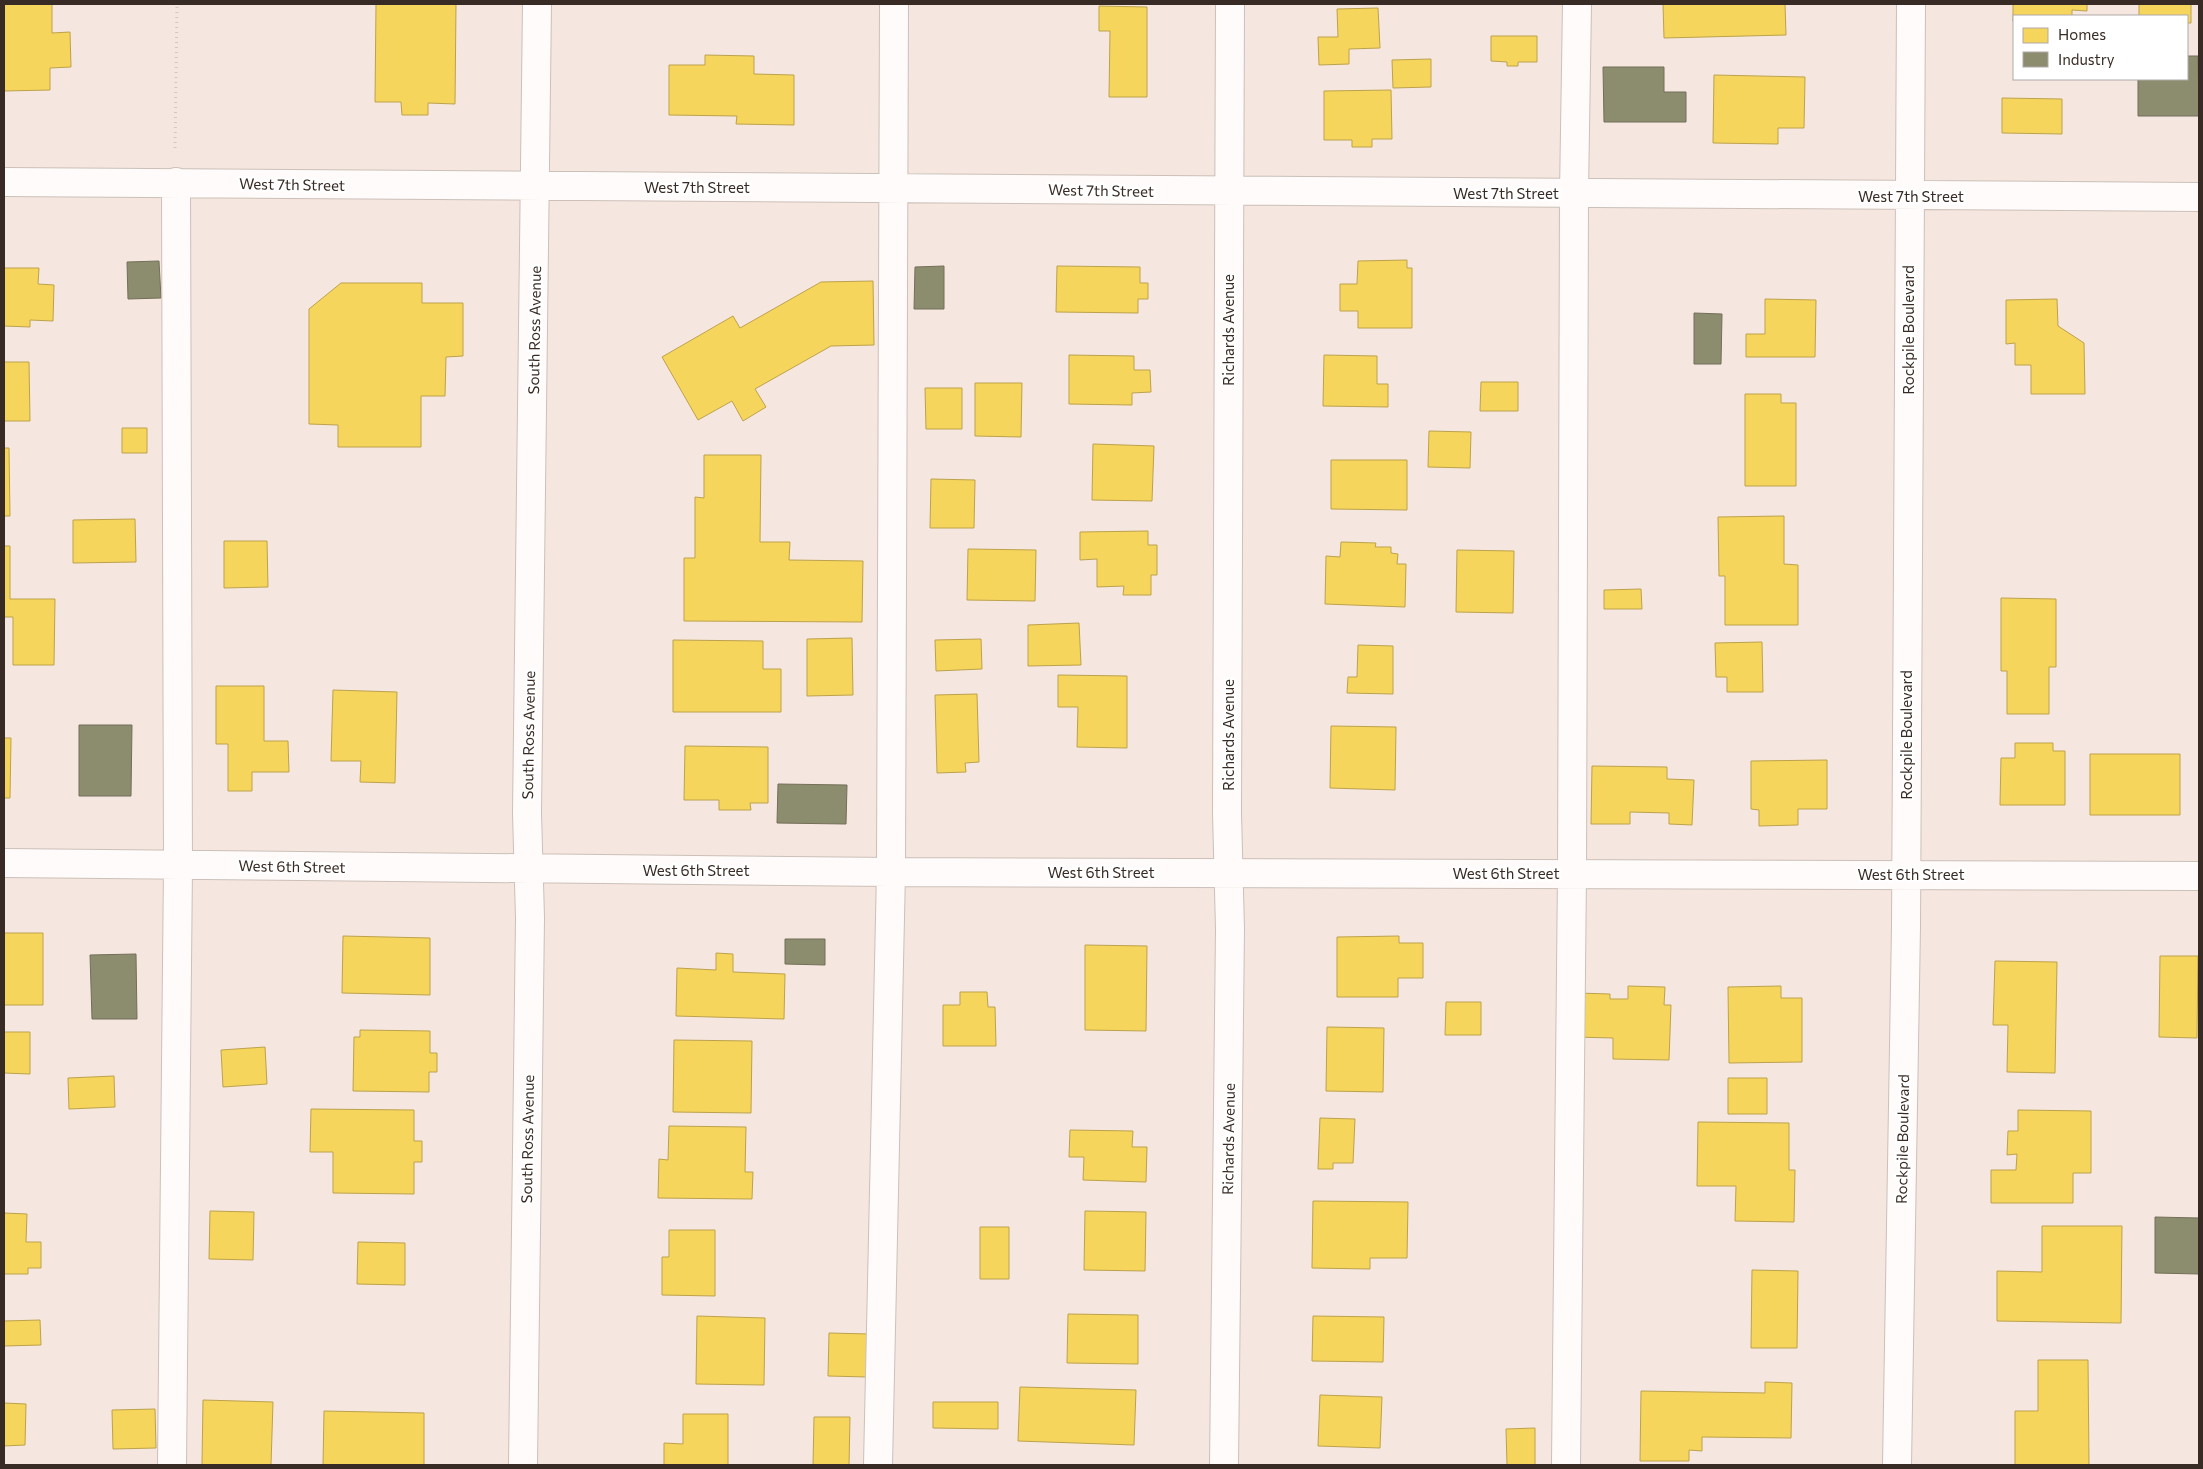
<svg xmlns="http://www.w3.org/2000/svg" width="2203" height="1469" font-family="Commissioner,sans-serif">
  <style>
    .homes { fill: #f6d55c; stroke: #bda24c }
    .industry { fill: #8c8c6e; stroke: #736f58 }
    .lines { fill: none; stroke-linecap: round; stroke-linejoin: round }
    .minor-casing { stroke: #ccc0b9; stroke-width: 30 }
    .path { stroke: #cfc8c5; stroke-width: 3; stroke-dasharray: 1 4; stroke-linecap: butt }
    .minor { stroke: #fefbfa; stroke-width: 28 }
    .labels { text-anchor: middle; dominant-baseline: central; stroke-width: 5; stroke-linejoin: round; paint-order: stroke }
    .street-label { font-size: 15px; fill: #382b25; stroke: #fff }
  </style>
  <rect width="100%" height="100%" fill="#f5e6df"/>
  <path class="homes" d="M4,4h48v29l18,-1 1,35 -21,1v22l-46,1z
    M376,4h80l-1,100 -27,-1v12h-26l-1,-13h-26z
    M1663,4h122l1,31 -122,3z
    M2013,4h74v7l-15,-1v6h-58l-1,5z
    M2139,4h52v19h-4v-7h-48z
    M1099,6l48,1v90h-38l1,-66h-11z
    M1378,8l2,40 -31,1v15l-30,1 -1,-28h20l-1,-28z
    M1491,36h46v26h-19v4h-11v-4l-16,-1z
    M705,55l49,1v18l40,1v50l-58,-1 1,-8 -68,-1v-50h36z
    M1431,59v28l-38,1 -1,-28z
    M1714,75l91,2 -1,51h-26v16l-65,-1z
    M1391,90l1,49h-20v8h-20v-7h-28v-49z
    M2002,98l60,1v35l-60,-1z
    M1407,260v8h5v60h-54v-17h-18v-27h17l1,-23z
    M1057,266l83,1v16h8v16h-10v14l-82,-1z
    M4,268h35l-1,16 16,1 -1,36 -23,-1v7l-26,-1z
    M873,281l1,64 -43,1 -76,43 11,18 -23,14 -11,-20 -34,19 -36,-63 71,-41 7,12 81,-46z
    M341,283h81v20h41v53l-17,1 -1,39h-24v51h-83v-22l-29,-1v-115z
    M1765,299l51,1 -1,57h-69v-23h19z
    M2057,299l1,27 26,17 1,51h-54v-29h-16v-22l-9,1v-44z
    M1069,355l65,1v14h16l1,22 -19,1v12l-63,-1z
    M1324,355l53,1v28h11v23l-65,-1z
    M4,362h25l1,59h-26z
    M1481,382h37v29h-38z
    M975,383h47l-1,54 -46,-1z
    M925,388h37v41h-36z
    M1745,394h36v9h15v83h-51z
    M122,428h25v25h-25z
    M1429,431l42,1 -1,36 -42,-1z
    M1093,444l61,2 -2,55 -60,-1z
    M4,448h5l1,68h-6z
    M704,455h57l-1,87h30l-1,18 74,1 -1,61 -178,-1v-63h11v-61l9,1z
    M1331,460h76v50l-76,-1z
    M931,479l44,1 -1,48h-44z
    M1784,516v48l14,1v60h-73v-49h-6l-1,-59z
    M135,519l1,43 -63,1v-43z
    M1148,531v14h9v30h-6v20h-28l1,-9 -27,1v-28l-17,1v-28z
    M224,541h43l1,46 -44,1z
    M1341,542l35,1 -1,4h16v6l7,1 -1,10h9l-1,43 -80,-3 1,-48 14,1z
    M4,546h6v53h45l-1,66h-41v-48h-9z
    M968,549l68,1 -1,51 -68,-1z
    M1457,550l57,1 -1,62 -57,-1z
    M1641,589l1,20h-38v-19z
    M2001,598l55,1v68h-7v47h-42v-43h-6z
    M1079,623l2,42 -53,1v-41z
    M852,638l1,57 -46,1v-57z
    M981,639l1,30 -46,2 -1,-31z
    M673,640l90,1v28h18v43h-108z
    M1762,642l1,50h-36v-15h-11l-1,-34z
    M1358,645l35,1v48l-46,-1 1,-16h9z
    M1058,675l69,1v72l-50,-1 1,-40h-20z
    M216,686h48v55h24l1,31h-37v19h-24v-47h-12z
    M333,690l64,2 -2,91 -35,-1 1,-21h-30z
    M977,694l2,68 -14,1 1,9 -29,1 -2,-78z
    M1331,726l65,1 -1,63 -65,-2z
    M4,738h7l-1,60h-6z
    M2015,743h38v8h12v54h-65l1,-47h14z
    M685,746l83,1v56h-18l1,7h-32v-10h-35z
    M2090,754h90v61h-90z
    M1827,760v49h-29v16l-39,1v-16l-8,-1v-48z
    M1592,766l75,1v12l27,1 -2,45 -23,-1v-11l-39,-1v12h-39z
    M4,933h39v72h-39z
    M343,936l87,2v57l-88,-2z
    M1399,936v7h24v35h-25v19h-61v-60z
    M1085,945l62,1 -1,85 -61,-1z
    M716,953l17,1v18l52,2 -1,45 -108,-3 1,-48 39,2z
    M2160,956h38l-1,82 -38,-1z
    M1995,961l62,1 -2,111 -48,-1 1,-47h-15z
    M1628,986l37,1 -1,18h7l-2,55 -56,-1v-21l-38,-1 2,-44 33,1v5h18z
    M1781,986v12h21v64l-73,1 -1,-76z
    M960,992h27l1,15h7l1,39h-53v-41h17z
    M1446,1002h35v33h-36z
    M1327,1027l57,1 -1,64 -57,-1z
    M360,1030l70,1v22h7v19h-8v20l-76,-1 1,-54h6z
    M4,1032h26v42l-26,-1v24z
    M674,1040l78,1 -1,72 -78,-1z
    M265,1047l2,37 -44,3 -2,-37z
    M114,1076l1,31 -46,2 -1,-31z
    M1728,1078h39v36h-39z
    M311,1109l103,1v31h8v21h-8v32l-81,-1v-41h-23z
    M2018,1110l73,1v62h-18v30h-82v-33h25l1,-16 -10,1 1,-24h10z
    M1320,1118l35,1 -2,44h-20v6h-15z
    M1698,1122l91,1v47h6l-1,52 -59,-1 1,-35h-39z
    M669,1126l77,1 -1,45h8l-1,27 -94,-1 1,-39 9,1z
    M1070,1130l63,1 -1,16h15l-1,35 -63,-2 1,-23h-15z
    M1313,1201l95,1 -1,56h-37v11l-58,-1z
    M210,1211l44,1 -1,48 -44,-1z
    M1085,1211l61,1 -1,59 -61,-1z
    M4,1213l23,1 -1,28h15v26h-13v6h-24z
    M2042,1226h80l-1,97 -124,-2v-50l45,1z
    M980,1227h29v52h-29z
    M669,1230h46v66l-53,-1v-38h7z
    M358,1242l47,1v42l-48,-1z
    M1752,1270l46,1 -1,77h-46z
    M1068,1314l70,1v49l-71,-1z
    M697,1316l68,2 -1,67 -68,-1z
    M1313,1316l71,1 -1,45 -71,-1z
    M40,1320l1,25 -37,1v-25z
    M829,1333l40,1 -1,43 -40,-1z
    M2038,1360h50l1,105h-74v-54h23z
    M1765,1382l27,1 -1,55 -89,-1v14l-13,-1v11h-49l1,-70 124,2z
    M1020,1387l116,3 -2,55 -116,-4z
    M1320,1395l62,2 -2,51 -62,-2z
    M203,1400l70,2 -2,63h-69z
    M933,1402h65v27l-65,-1z
    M4,1403l22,1 -1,41 -21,1z
    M155,1409l1,39 -43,1 -1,-39z
    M324,1411l100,2v52h-101z
    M683,1414h45v51h-64v-22l19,1z
    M814,1417h36l-1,48h-36z
    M1535,1428v37h-28l-1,-36z"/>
  <path class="industry" d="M2187,56h11l1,60h-61v-37h49z
    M1603,67h61v25h22v30h-82z
    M159,261l2,37 -33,1 -1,-37z
    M944,266v43h-30l1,-42z
    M1694,313l28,1 -1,50h-27z
    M79,725h53l-1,71h-52z
    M778,784l69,1 -1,39 -69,-1z
    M785,939h40v26l-40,-1z
    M136,954l1,65h-45l-2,-64z
    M2155,1217l44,1v56l-44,-1z"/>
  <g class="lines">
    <g class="minor-casing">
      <path id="minor" d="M4,182l2195,15
        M4,863l887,9 1308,4
        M172,1465l6,-600 -2,-683
        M523,1465l7,-547 -3,-105 10,-809
        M878,1465l13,-593 3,-868
        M1224,1465l6,-536 -3,-116 3,-809
        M1566,1465l6,-592 2,-680 3,-189
        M1897,1465l9,-539 5,-922"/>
    </g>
    <path class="path" d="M175,148l2,-144"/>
    <use href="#minor" class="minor"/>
  </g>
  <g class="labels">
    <g class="street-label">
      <text transform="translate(292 184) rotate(1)">West 7th Street</text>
      <text x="697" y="187">West 7th Street</text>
      <text transform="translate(1101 190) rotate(1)">West 7th Street</text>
      <text x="1506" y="193">West 7th Street</text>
      <text x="1911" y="196">West 7th Street</text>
      <text transform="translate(534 330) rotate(-89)">South Ross Avenue</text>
      <text transform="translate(1228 330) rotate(-90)">Richards Avenue</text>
      <text transform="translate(1908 330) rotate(-90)">Rockpile Boulevard</text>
      <text transform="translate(528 735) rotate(-89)">South Ross Avenue</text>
      <text transform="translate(1228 735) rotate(-90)">Richards Avenue</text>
      <text transform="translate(1906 735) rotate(-90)">Rockpile Boulevard</text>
      <text transform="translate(292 866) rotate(1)">West 6th Street</text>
      <text x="696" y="870">West 6th Street</text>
      <text x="1101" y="872">West 6th Street</text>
      <text x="1506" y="873">West 6th Street</text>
      <text x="1911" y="874">West 6th Street</text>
      <text transform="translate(527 1139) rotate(-89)">South Ross Avenue</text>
      <text transform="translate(1228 1139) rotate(-89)">Richards Avenue</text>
      <text transform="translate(1902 1139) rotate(-89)">Rockpile Boulevard</text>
    </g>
  </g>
  <rect width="2203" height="1469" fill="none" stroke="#382b25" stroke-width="10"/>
  <rect x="2013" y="15" width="175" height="65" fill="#ffffff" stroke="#afaaa8"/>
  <rect x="2023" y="28" width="25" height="15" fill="#f6d55c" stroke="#afaaa8"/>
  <text x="2058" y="40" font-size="15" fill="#382b25">Homes</text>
  <rect x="2023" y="52" width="25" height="15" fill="#8c8c6e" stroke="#afaaa8"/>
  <text x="2058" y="65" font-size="15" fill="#382b25">Industry</text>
</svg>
